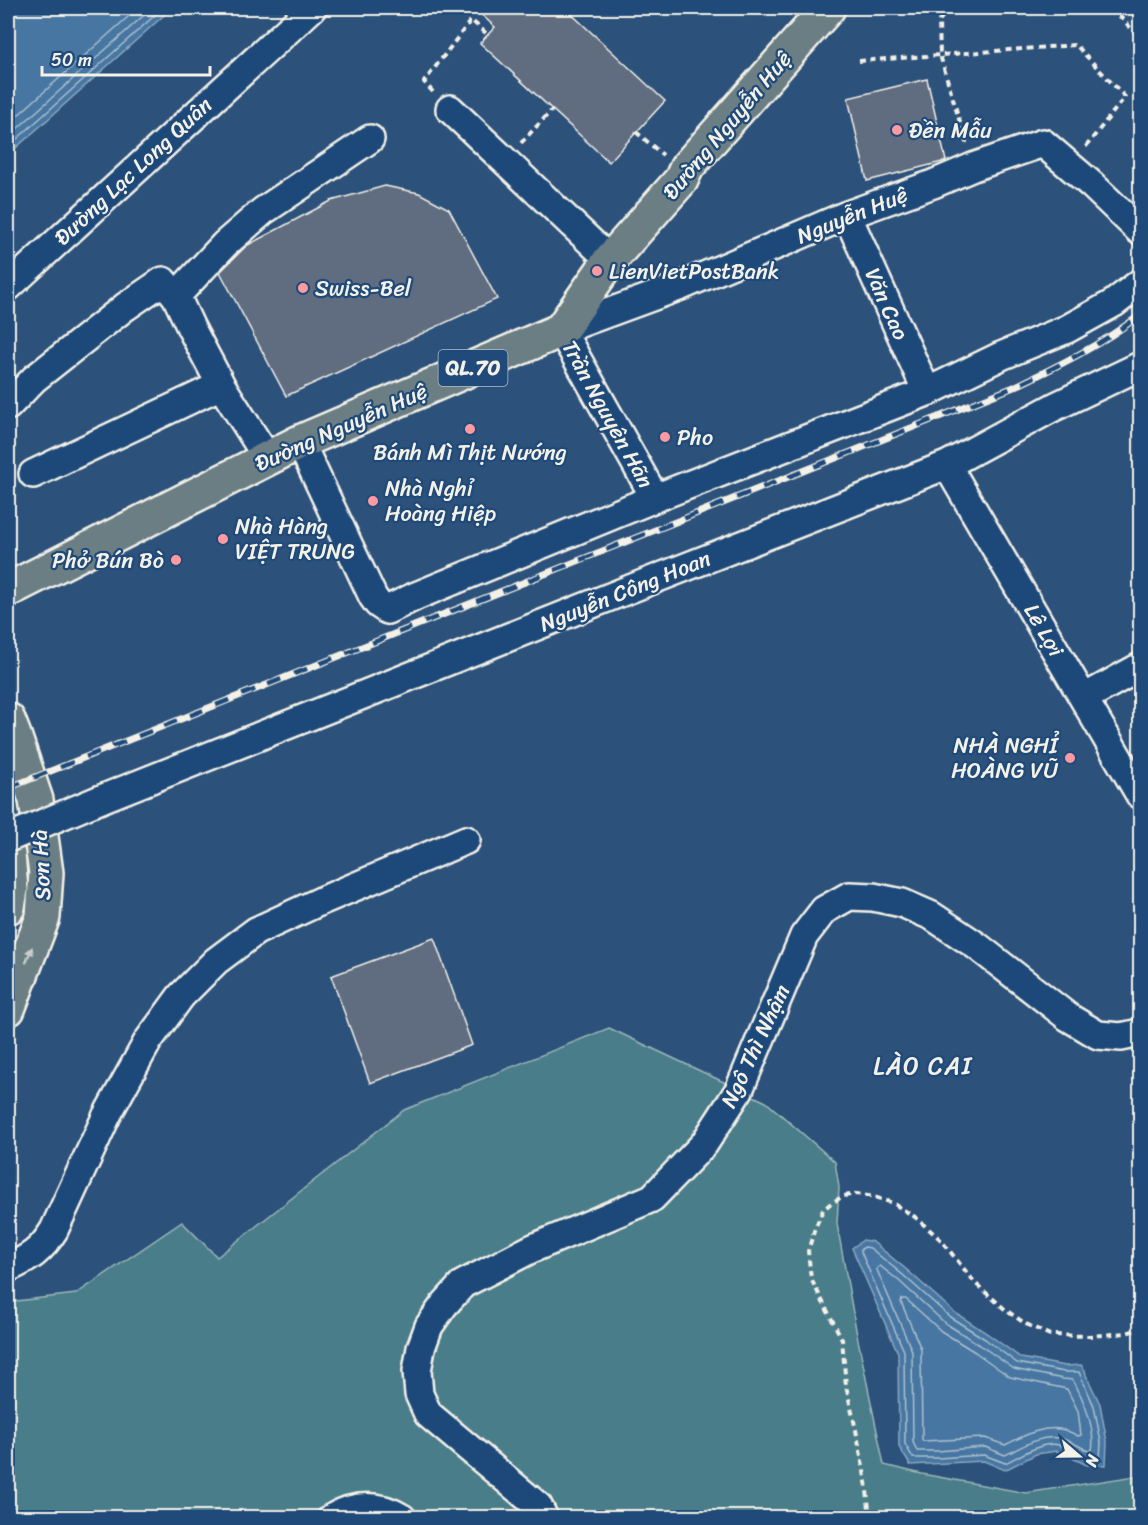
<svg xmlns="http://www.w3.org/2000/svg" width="1148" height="1525" font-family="Sriracha,sans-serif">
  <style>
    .green { fill: #497d8a; stroke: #9eb7b9; stroke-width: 1.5 }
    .water { fill: #4676a3; stroke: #8ca7bf; stroke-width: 1.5 }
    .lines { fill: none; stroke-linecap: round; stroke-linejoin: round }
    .shore { stroke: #aec0cc; stroke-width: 1.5 }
    .building { fill: #616c80; stroke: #f4f1e8; stroke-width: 1.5 }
    .minor-casing { stroke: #f4f1e8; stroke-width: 32 }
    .highway-casing { stroke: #f4f1e8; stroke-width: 38 }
    .path { stroke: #f4f1e8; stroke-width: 4; stroke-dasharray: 6 4.5; stroke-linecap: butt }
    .minor { stroke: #1f4a7a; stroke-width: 27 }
    .highway { stroke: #6b7e84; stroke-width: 33 }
    .rail-casing { stroke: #f4f1e8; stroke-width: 7 }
    .rail { stroke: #1f4a7a; stroke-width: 4.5; stroke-dasharray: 14; stroke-linecap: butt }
    .minor-bridge-casing { stroke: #f4f1e8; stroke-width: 32; stroke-linecap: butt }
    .minor-bridge { stroke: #1f4a7a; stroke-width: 27 }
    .oneway { fill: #cbceca }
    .poi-dot { fill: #ff9aa2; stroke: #1f4a7a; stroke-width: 2 }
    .labels { text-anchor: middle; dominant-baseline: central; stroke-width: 4.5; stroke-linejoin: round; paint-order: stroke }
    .shield { fill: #1f4a7a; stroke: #b4bfc7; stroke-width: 1.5 }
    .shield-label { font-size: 21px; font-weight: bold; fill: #f4f1e8 }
    .street-label { font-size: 22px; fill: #f4f1e8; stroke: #1f4a7a }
    .poi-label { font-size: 22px; fill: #f4f1e8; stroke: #1f4a7a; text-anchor: start }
    .neighbourhood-label { font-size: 24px; letter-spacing: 1.5px; fill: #f4f1e8; stroke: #1f4a7a }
  </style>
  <rect width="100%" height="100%" fill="#2c517b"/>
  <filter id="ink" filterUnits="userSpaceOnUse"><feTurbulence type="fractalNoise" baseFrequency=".0167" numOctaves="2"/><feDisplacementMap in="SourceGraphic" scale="12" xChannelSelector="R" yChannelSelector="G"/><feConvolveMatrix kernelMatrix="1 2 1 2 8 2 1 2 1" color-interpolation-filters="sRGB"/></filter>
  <g filter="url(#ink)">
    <path class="green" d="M609,1028l157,74 69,60 4,25 -2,37 20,111 27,130 38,9 104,19 109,-17 5,27v14h-1132v-215l68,-8 106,-72 35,35 187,-147z"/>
    <path class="water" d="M8,8h164l-164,147z
      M863,1240l10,2 34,28 47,42 34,22 33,24 44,8 16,-1 4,5 1,5 14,29 7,38 -1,23h-19l-30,-14 -21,3 -31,16 -21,-9 -74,4 -11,-18 -1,-94 -46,-105z"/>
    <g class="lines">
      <path class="shore" d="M8,124l130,-116
        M8,137l144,-129
        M8,147l155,-139
        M865,1247l5,1 33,27 47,42 35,22 32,24 47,9h15l15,34 7,36 -1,16c-16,4 -26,-9 -41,-13 -17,-4 -39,11 -54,18l-21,-8 -46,3h-25l-8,-14 -1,-93 -43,-99v-3z
        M880,1266l18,14 47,43 35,22 34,24 49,10 10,1c10,18 23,49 19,70l-3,1c-9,-4 -21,-12 -31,-13 -19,-3 -36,9 -53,17l-20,-8 -47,4h-21l-4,-9 -1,-91 -35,-81v-2z
        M902,1299h4l35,32 34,21 35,25 57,12 11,22 3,24 -3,1c-6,-3 -11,-6 -18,-7 -20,-3 -38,8 -55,16l-20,-7 -62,3 -1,-2 -1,-90 -20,-47z"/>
    </g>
    <path class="building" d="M474,8h91l100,93 -56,61 -129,-119 15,-16z
      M927,79l19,82 -79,20 -19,-83z
      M385,186l34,7 30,16 48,90 -211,97 -66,-124 26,-26 85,-45z
      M434,938l38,107 -102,38 -39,-107z"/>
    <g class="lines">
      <g class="minor-casing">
        <path id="minor" d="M450,109l160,151
          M847,215l80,177
          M8,287l304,-279
          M176,296l49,-52 38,-33 107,-72
          M8,406l26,-27 91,-72 38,-26 13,15 15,32 30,57 47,74
          M300,442l73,155 5,7 9,6 29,-14 239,-98 272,-106 74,-36 66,-27 47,-26 26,-20
          M947,465l193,330
          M33,474l188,-89
          M655,498l-94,-168 120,-44 166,-71 86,-31 40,-17 70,-24 49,42 48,46
          M1084,698l56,-31
          M101,799l544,-216 302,-118 107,-58 86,-41
          M8,1268c22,-10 33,-17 46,-38l53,-115 41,-74 33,-45 35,-35 40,-30 65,-30 145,-61
          M332,1518c22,-14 48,-14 70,0
          M544,1518l-6,-12 -110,-92 -9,-20 -2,-23 4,-23 8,-22 15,-21 19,-21 68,-35 121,-51 52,-54 35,-54 65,-154 20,-26 25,-14 24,1 29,6 30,13 45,30 91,71 30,18 23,2 19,-4"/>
      </g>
      <g class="highway-casing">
        <path id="highway" d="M8,590l292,-148 261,-112 49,-70 71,-80 6,-13 141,-159
          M8,720l7,18 21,62 10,73 -3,44 -35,92
          M8,855l3,35 -3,17"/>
      </g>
      <path class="path" d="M949,8l-10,13 1,34 27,91
        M1112,8l28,30
        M859,61l217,-16 49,52 -41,52
        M433,92l-9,-10 47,-62 17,15
        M636,132l27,23
        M521,143l31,-33
        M870,1518l-4,-36 -10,-52 -10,-44 -4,-47 -31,-60 -3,-28 7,-23 8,-18 8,-7 13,-7 13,-2 17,3 19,6 22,14 25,22 36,45 31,27 19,13 24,11 39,1 37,-3 14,-4"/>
      <use href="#minor" class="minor"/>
      <use href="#highway" class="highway"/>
      <g class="rail-casing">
        <path id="rail" d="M8,788l1006,-401c44,-21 87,-42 126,-72"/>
      </g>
      <use href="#rail" class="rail"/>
      <g class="minor-bridge-casing">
        <path id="minor-bridge" d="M8,838l93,-39"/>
      </g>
      <use href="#minor-bridge" class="minor-bridge"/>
    </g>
    <defs><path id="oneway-solid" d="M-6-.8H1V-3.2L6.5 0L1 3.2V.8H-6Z" transform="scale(1.5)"/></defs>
    <use class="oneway" href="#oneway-solid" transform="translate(29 955) rotate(-69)"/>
  </g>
  <g class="poi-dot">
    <circle cx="897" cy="130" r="6"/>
    <circle cx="597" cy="271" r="6"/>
    <circle cx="303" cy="288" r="6"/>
    <circle cx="470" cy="429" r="6"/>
    <circle cx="665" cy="437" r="6"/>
    <circle cx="373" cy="501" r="6"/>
    <circle cx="223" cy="539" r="6"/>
    <circle cx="176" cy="560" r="6"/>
    <circle cx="1070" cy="758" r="6"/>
  </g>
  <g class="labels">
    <rect class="shield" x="438.5" y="350" width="69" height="36" rx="4.5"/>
    <g class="shield-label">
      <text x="473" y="368">QL.70</text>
    </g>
    <g class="street-label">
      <text transform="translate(727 125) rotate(-50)">Đường Nguyễn Huệ</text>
      <text transform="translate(133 171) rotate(-43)">Đường Lạc Long Quân</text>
      <text transform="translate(852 215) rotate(-22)">Nguyễn Huệ</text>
      <text transform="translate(887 304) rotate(66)">Văn Cao</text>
      <text transform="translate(608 414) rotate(61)">Trần Nguyên Hãn</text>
      <text transform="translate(341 427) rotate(-24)">Đường Nguyễn Huệ</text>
      <text transform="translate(625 591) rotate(-22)">Nguyễn Công Hoan</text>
      <text transform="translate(1044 630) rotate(60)">Lê Lợi</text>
      <text transform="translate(41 865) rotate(-93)">Sơn Hà</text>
      <text transform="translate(755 1046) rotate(-65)">Ngô Thì Nhậm</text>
    </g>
    <g class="poi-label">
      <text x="909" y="130">Đền Mẫu</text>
      <text x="609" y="271">LienVietPostBank</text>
      <text x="315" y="288">Swiss-Bel</text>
      <text x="677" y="437">Pho</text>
      <text x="470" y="452" text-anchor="middle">Bánh Mì Thịt Nướng</text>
      <text x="385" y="488">Nhà Nghỉ<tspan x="385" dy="25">Hoàng Hiệp</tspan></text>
      <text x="235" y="526">Nhà Hàng<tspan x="235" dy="25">VIỆT TRUNG</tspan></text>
      <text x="164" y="560" text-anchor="end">Phở Bún Bò</text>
      <text x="1058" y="745" text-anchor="end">NHÀ NGHỈ<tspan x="1058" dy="25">HOÀNG VŨ</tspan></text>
    </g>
    <g class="neighbourhood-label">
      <text x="923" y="1066">LÀO CAI</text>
    </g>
  </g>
  <rect width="1148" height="1525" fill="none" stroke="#1f4a7a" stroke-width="30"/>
  <rect x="15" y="15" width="1118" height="1495" fill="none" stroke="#f4f1e8" stroke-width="2" filter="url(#ink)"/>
  <g transform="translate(1079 1456) rotate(110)" stroke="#1f4a7a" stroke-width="4.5" paint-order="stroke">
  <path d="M0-4.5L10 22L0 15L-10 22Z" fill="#f4f1e8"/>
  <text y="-9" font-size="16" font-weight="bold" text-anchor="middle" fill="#f4f1e8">N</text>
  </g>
  <path d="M42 66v9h168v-9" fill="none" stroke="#f4f1e8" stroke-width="3"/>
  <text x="51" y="66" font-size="18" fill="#f4f1e8" stroke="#1f4a7a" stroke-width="4.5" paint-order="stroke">50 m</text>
</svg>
